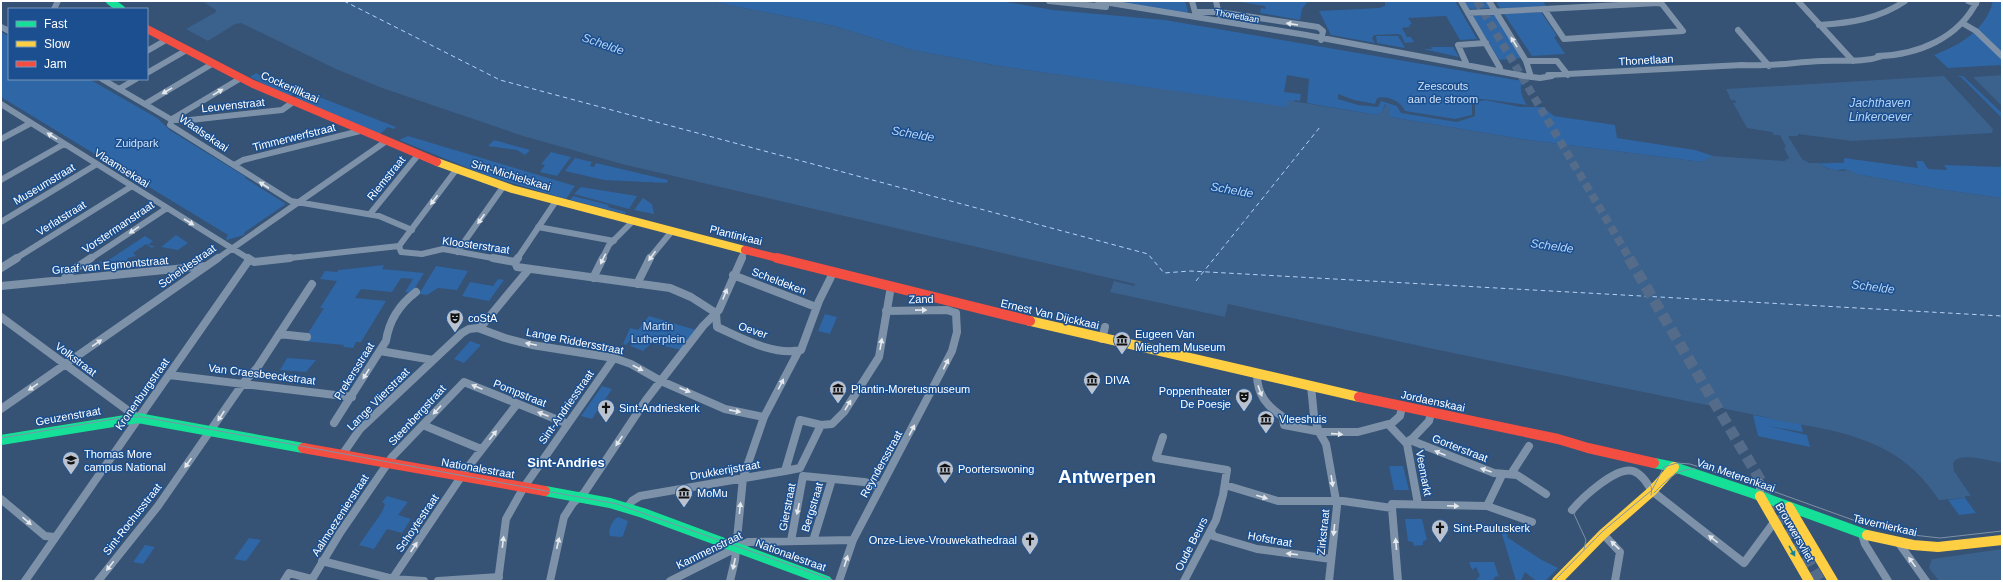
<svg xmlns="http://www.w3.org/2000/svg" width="2003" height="582" font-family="Arial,sans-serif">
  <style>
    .green { fill: #2f66a5 }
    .water { fill: #3b618d }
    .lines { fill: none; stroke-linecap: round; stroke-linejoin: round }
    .ferry { stroke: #b5d3f5; stroke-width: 1; stroke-dasharray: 4.5 3.5; stroke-linecap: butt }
    .secondary-tunnel-far1 { stroke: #546c89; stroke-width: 8; stroke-dasharray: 8 4.5; stroke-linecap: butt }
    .secondary-tunnel { stroke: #546c89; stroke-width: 11; stroke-dasharray: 11 5.5; stroke-linecap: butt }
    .street-far1 { stroke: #7d92a8; stroke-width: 6 }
    .street { stroke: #7d92a8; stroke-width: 8 }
    .fast-far1 { stroke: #16e098; stroke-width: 8 }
    .fast { stroke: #16e098; stroke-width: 10 }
    .slow-far1 { stroke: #ffcf43; stroke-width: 8 }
    .slow { stroke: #ffcf43; stroke-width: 10 }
    .jam-far1 { stroke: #f24e42; stroke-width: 8 }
    .jam { stroke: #f24e42; stroke-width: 10 }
    .tram { stroke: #7e92a7; stroke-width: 1 }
    .oneway { fill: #e5e9ee }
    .oneway2 { fill: #198292 }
    .labels { text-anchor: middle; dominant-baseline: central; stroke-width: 3; stroke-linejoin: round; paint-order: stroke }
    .far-street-label { font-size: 9px; fill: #fff; stroke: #1b4f8f }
    .street-label { font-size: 11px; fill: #fff; stroke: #1b4f8f }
    .park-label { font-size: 11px; fill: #cfe3fa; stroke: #1b4f8f }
    .poi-label { font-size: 11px; fill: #fff; stroke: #1b4f8f; text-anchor: start }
    .water-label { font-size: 12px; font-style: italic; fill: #b5d3f5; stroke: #1b4f8f }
    .quarter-label { font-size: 13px; font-weight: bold; fill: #fff; stroke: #1b4f8f }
    .town-label { font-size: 19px; font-weight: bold; fill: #fff; stroke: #1b4f8f }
  </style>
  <rect width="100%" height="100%" fill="#365274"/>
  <path class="green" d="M709,1h292l52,9 112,10 357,61c-3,10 0,16 5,24l-44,-6h-11v16l-17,4 -50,-8c-4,-10 -18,-16 -28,-13l-2,6 -21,-4 -16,-6v5l20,6 20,2 3,-6 16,5 4,7 56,9 18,-6v-14l10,-2 35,7h23l11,9 61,9 2,13 78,12 18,6 -11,6 -174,-22 -138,-23 -5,-13 -3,8 -6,3 -69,-12 2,-24 -22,-4 -3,17 17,2 -1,7 -5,-1 -7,8 -289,-42 -87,-16 -78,-24z
    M1113,1h72l3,10 -1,2z
    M1234,1h74l-6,8 -2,11 -40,-7 1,-5 5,1 -1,-3z
    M1385,1h70l22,38 -17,1 -14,-24 -38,2 4,6 -3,1 1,2 -8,1 5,9h4l3,5 -9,1 -4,-8 -3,-1 -24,1 -2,3 3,5 -44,-8 -12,-24 60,-3 6,-2z
    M1464,1h22l5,7 -22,1z
    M1496,1h47l3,5 -46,3z
    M1993,1h9v64l-54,3 -14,-13c26,-10 52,-25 59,-54z
    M1541,12l16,24 -3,1 11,17 -33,2 -28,-42z
    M1495,15l26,43 -22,2 -26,-44z
    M1,32l8,4v43h80l68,39 14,13 75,46 -1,1 41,26 -41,28 -1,3 -17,5 -1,-2 2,-3 -227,-138z
    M1376,36h22l7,12 -28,-5z
    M1431,47h22l6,10 -36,-8h9z
    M256,73l39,20 -5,4 -40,-20z
    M1956,76h7l39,37v5l-41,-41z
    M304,91l92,36 -2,2 -6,-2 -8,7 -86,-36z
    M408,136l167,50 -9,13 -78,-23 -89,-36z
    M494,140l36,10 -5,5 -8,-5 -29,-4z
    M551,152l20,5 -14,19 -17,-4 5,-7 -4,-1z
    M575,158l17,4 -2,4 4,1 2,-4 72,17 -1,3 -63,-3 -39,-9z
    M1844,158l74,10 -2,-7h7l5,8 19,1 -3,-5 58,2v31l-58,-8 -88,-16 -12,-5c-8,3 -18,-1 -26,-6 9,1 17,-1 26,0z
    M581,187l56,9 -8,13 -55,-15z
    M573,196l36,9 -1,2 18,5 -1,2 -55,-14z
    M643,198l9,6 2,10 -20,-4z
    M176,235l12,8 -10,7 -17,-3z
    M145,236l8,5 -5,4 7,1 -3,2 -6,-4 -13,9 3,3 -8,2 -2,3h-7l1,-1 -23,4 5,-3h5z
    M384,265l-2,4 42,4 -12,20 -7,-1 8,-13 -12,-1 -9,14 -31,-3 -6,9 31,3 -25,41h-5l-3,6 -10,-1 1,-2 -41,-4 21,-33h-4l17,-27 -17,-2 5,-8 12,1 2,-2z
    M436,266l32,5 -11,19 -19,-2 -11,7 -8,-1z
    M498,279l6,1 -15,21 -27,-5 8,-14 23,4z
    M825,314l12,3 -7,17 -12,-3z
    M649,316l47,14 -15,20 -29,-7 -9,8 -13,-5 6,-7 -4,-1 -6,7 -3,-1 7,-16 8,2z
    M470,341l11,4 -17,18 -10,-4z
    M287,358l29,2 -10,12 -26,-2z
    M602,386l10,3 -20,30 -11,-3z
    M1753,415l48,9 2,8 -35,-6 39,9 3,12 -52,-11z
    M1389,466h14l6,24h-15z
    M387,496l21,6 -10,13 13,4 -9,14 -15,-4 -13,20 -15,-4 23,-33 3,-8 -3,-2z
    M1965,498l11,15 -17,2 -11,-15z
    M618,517l10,4 -5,15 -3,1 -10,-1c-3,-5 3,-17 8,-19z
    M1405,519h17l5,21 -4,1v4l-9,1 -1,-4 -5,-1z
    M1501,531l7,4 -1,2 33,22 18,9 -13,13h-9l-11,-9 -4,9h-5z
    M249,538l12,2 -15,21 -12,-2z
    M145,545l10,2 -12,17 -10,-2z
    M1469,562h25l5,15 -3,-1 -4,5h-17l5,-5 -4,-9 -4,3z"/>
  <path class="water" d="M202,1h507l125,25 78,24 87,16 288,41v-7l89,15 6,-3 4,-8 4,4v9l138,23 174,22 11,-6 71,5 5,-3 -5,-10 2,-1 -6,-12h-6l-2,-3 -25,-4 -14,-25h3l-1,-3h-4l-5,-11 218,-13 49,53 -1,4 -140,8 -54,-7v2h-10l14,23 7,4h9l8,5 14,3 10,-1 6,4 88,16 58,8v265c-12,-2 -43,-12 -49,0l1,8 17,25h-6v2l-26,2c-7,-10 -15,-20 -23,-28 -40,-39 -98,-44 -146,-53v-1l-341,-70 -201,-44 -3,13 -115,-25 4,-11 20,5 1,-2 -513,-120 -99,-28 -141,-48 -46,-19 -95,-46 -6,1 -27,17 -22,-12 30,-17v-2z
    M2002,75v31l-29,-29z
    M2002,549v32h-63l-10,-13 3,-9z"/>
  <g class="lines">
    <path class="ferry" d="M344,1l156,79 648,174 16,19 26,-2 812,45
      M1196,281l124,-154"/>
    <path class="secondary-tunnel-far1" d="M1477,1l153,258"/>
    <path class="secondary-tunnel" d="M1629,258l191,323"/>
    <path class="street-far1" d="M1049,1l57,6
      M1098,1l208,34 218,41 16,2 12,-2
      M1192,1l3,11
      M1216,1l3,14
      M1461,1l39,67
      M1489,1l37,60 5,16
      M1798,1l55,60
      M1968,1l8,3
      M1658,3l4,1 21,27 -119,8 -20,-30z
      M54,9l4,-8
      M1195,12h24l99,15 5,4 -2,9
      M1468,13l76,-4
      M1964,24l12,7 26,25
      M1819,25c31,-2 60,-6 86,-24
      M1,27l8,4
      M1738,30l31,36
      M147,51l19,-11
      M1878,56c40,-1 81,-18 99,-55
      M1526,61h31l11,14
      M1467,65l-9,-20 28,-2
      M147,73l38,-22
      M1548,75l194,-10c27,2 53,-3 80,-4 21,-1 41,2 61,-5
      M102,79l70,41 -2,5 121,76 88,15 33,14
      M119,89l17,-10
      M1,104l248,155
      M145,104l67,-40
      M172,119l69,-41
      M172,120h18l92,-10 11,-8
      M1,139l30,-16
      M234,165l9,-5 117,-29
      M1,180l63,-36
      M370,214l48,-59
      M1,222l96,-58
      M538,227l76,14
      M399,246l57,-76
      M457,252l46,-65
      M15,259l117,-73
      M90,259l77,-51
      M217,259l168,-117
      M281,259l118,-13 2,6 21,2 21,-5 55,10
      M517,259l39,-58
      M602,259l7,-14 24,-24
      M649,259l23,-28
      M741,259l4,-9"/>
    <path class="street" d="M248,258l6,4 36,-4
      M493,258l22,4 2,5 153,21 21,9 25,16
      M515,262l3,-4
      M1,268l16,-10
      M733,275l83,32
      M593,278l10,-20
      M64,280l3,-6 24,-16
      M637,284l13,-26
      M1,286l205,-20
      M886,311l61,-1 9,3
      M716,313l1,14c25,11 56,29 84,23l18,-49 14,-28
      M1,317l137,101
      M480,328l49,-59
      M279,334l28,3
      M1102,339l3,-12
      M380,351l53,9
      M1257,374c0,21 10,32 26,43l1,8 37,7h37l34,-9 8,-7 2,-9
      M169,375l183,22
      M1311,386l3,30 5,16 7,12 11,62 -8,75
      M1,409l217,-151
      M800,420l21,5 -21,43 -15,3z
      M334,423l52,-82c3,-20 14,-37 30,-49
      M423,425l58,24
      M821,425l11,-1 12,-12 35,-55 11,-65
      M1389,425l18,19
      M1163,437l-7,21 71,12 -4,25 -7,25 -32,61
      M1410,440l84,33 23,2 29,19
      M1409,442l20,-21 2,-8
      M1407,444l11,60
      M342,455l18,-26 102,-96 7,-4 9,-1 27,10 27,7 82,13 17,6 30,17 64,28 39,8
      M1511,474l18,-28
      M1760,483v13
      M1225,485l53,16h65l49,7 6,73
      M1,499l44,37 10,1
      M1392,504l95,2 45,16
      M1487,506l15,-31
      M627,508l5,-7 8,-5 145,-25
      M1572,510c10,-12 44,-44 61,-39 9,3 14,12 19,20l92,72 31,-42
      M1211,531l2,5 44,13 74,10
      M1603,534l17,18 -5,29
      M1862,534l3,10 23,37
      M791,541l12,-65 61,6 16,4
      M813,541l19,-62
      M1898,542l28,39
      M322,561l71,18 31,2
      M25,581l224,-321
      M98,581l60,-75 86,-124 13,-14 55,-84
      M284,581l5,-8 23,6
      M311,581l29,-48 52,-76 72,-75 104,42
      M391,581l74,-110 52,-67
      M438,581l61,-4
      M498,581l8,-62 18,-32 90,-129
      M550,581l14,-64 9,-14 11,-10 62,-93 57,-74 16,-16 23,-52
      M670,581l78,-39 105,-2
      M730,581l5,-21 8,-82 21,-61 34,-65
      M839,581l14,-41 99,-189 5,-19 -1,-19"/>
    <path class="fast-far1" d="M110,1l11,8"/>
    <path class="fast" d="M1,440l137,-22 165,30
      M1654,463l20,4 78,26 115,42
      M545,491l65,12 33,10 184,68"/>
    <path class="slow-far1" d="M437,162l75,27 233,61"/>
    <path class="slow" d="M1030,321l329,76
      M1760,496l49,85
      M1789,507l44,74
      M1867,535l46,10 25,2 64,-7
      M1557,581l46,-47 49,-43 22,-24"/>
    <path class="jam-far1" d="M147,29l106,55 184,78
      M745,250l36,9"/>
    <path class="jam" d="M777,258l253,63
      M1359,397l199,42 30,9 66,15
      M303,448l242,43"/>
    <path class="tram" d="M1,315l102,77 37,24
      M1,438l125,-21h17l474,87 218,77
      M1654,493c12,-12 23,-25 41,-24
      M1584,549l2,-9 -12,-26c7,-13 35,-41 50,-44 7,-2 15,1 20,6 6,5 9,12 7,19
      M1554,581l49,-50 49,-41 12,-23 13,-4 13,1 74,24 103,37 37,9 36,4 62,-7"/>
  </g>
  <defs><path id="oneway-solid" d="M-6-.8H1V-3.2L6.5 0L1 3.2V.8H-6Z"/></defs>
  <g class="oneway">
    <use href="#oneway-solid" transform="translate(1292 24) rotate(-171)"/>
    <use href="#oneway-solid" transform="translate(1514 42) rotate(-122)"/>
    <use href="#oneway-solid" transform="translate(167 91) rotate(149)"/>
    <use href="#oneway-solid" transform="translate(218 92) rotate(-31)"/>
    <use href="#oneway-solid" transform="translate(52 136) rotate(-148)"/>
    <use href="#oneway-solid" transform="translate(264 185) rotate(-147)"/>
    <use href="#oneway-solid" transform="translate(434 200) rotate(127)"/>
    <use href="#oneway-solid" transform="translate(481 219) rotate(125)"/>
    <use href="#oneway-solid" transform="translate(189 222) rotate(32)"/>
    <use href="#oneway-solid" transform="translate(134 230) rotate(146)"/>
    <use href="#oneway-solid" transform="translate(652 256) rotate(126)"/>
    <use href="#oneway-solid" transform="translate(603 259) rotate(116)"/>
    <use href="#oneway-solid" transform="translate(725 294) rotate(-68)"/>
    <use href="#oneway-solid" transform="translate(921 310) rotate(-1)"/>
    <use href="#oneway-solid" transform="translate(97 343) rotate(-35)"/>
    <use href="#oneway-solid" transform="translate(531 344) rotate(-168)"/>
    <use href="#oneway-solid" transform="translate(881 344) rotate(-80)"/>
    <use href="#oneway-solid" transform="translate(946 364) rotate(-64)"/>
    <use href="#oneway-solid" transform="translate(638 368) rotate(28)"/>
    <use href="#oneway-solid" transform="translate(366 374) rotate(122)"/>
    <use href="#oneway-solid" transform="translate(781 384) rotate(-63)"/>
    <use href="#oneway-solid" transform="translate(33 387) rotate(145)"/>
    <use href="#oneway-solid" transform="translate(477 387) rotate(-157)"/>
    <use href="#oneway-solid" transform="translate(685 390) rotate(23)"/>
    <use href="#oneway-solid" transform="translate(1260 391) rotate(70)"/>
    <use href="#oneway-solid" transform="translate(848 405) rotate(-59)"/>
    <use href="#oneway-solid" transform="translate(437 410) rotate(133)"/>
    <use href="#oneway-solid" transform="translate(735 411) rotate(11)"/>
    <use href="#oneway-solid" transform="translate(543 414) rotate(-159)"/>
    <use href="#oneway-solid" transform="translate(221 416) rotate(124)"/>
    <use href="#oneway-solid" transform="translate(912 430) rotate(-62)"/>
    <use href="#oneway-solid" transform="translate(1337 434) rotate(4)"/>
    <use href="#oneway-solid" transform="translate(493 435) rotate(-52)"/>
    <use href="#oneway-solid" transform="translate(619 441) rotate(124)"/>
    <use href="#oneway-solid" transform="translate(1440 453) rotate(-158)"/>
    <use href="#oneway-solid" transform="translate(188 463) rotate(125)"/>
    <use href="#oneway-solid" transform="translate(1486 470) rotate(-161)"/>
    <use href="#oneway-solid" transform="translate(1332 481) rotate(81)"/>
    <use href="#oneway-solid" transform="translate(1262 497) rotate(17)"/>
    <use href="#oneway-solid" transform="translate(1453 506) rotate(2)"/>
    <use href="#oneway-solid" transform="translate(740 508) rotate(-84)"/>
    <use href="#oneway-solid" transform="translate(798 509) rotate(102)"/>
    <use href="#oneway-solid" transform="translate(27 521) rotate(41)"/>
    <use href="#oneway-solid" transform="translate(1334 530) rotate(96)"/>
    <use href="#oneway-solid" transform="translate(1713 539) rotate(-142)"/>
    <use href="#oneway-solid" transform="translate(503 542) rotate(-83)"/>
    <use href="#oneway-solid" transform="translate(558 543) rotate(-77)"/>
    <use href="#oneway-solid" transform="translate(1396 544) rotate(-95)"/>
    <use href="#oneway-solid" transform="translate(1615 545) rotate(-136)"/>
    <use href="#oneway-solid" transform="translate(414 547) rotate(-56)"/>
    <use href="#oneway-solid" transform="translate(1292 554) rotate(-173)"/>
    <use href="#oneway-solid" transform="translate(846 561) rotate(-72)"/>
    <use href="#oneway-solid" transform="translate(1912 562) rotate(-126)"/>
    <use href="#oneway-solid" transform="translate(734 564) rotate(102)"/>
    <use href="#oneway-solid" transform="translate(110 566) rotate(128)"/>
  </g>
  <use class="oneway2" href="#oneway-solid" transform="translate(1792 551) rotate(60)"/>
  <defs>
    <g id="theatre-pin" transform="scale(0.9)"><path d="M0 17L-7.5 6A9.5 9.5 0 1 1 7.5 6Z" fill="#b9c2ce" stroke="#1b4f8f"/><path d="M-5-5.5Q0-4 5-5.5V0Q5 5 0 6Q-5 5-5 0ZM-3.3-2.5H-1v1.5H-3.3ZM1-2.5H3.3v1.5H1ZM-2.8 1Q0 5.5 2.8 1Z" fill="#111"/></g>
    <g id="museum-pin" transform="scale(0.9)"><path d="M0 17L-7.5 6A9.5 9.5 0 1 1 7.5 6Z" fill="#b9c2ce" stroke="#1b4f8f"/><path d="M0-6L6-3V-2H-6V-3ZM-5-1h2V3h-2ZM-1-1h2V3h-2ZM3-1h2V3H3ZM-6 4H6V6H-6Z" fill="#111"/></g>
    <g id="church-pin" transform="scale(0.9)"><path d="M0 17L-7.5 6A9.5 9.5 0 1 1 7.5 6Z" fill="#b9c2ce" stroke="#1b4f8f"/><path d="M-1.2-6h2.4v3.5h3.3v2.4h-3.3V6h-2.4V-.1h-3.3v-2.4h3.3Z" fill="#111"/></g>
    <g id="university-pin" transform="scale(0.9)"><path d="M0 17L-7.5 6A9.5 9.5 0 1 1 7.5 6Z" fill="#b9c2ce" stroke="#1b4f8f"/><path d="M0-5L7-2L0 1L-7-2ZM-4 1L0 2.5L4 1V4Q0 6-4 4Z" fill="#111"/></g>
  </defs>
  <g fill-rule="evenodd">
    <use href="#theatre-pin" x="455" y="318"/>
    <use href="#museum-pin" x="1122" y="340"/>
    <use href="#museum-pin" x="1092" y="380"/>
    <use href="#museum-pin" x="838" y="389"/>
    <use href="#theatre-pin" x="1244" y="397"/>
    <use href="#church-pin" x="606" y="408"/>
    <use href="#museum-pin" x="1266" y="419"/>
    <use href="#university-pin" x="71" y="460"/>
    <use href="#museum-pin" x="945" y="469"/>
    <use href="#museum-pin" x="684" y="493"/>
    <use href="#church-pin" x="1440" y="528"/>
    <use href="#church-pin" x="1030" y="540"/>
  </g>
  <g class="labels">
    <g class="far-street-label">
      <text transform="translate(1237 16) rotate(10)">Thonetlaan</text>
    </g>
    <g class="street-label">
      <text transform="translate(1646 60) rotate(-3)">Thonetlaan</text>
      <text transform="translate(290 87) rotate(24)">Cockerillkaai</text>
      <text transform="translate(233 105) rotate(-6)">Leuvenstraat</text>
      <text transform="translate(204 133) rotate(34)">Waalsekaai</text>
      <text transform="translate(294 137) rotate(-14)">Timmerwerfstraat</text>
      <text transform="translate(122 168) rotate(32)">Vlaamsekaai</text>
      <text transform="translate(511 175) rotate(17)">Sint-Michielskaai</text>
      <text transform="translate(386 178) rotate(-51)">Riemstraat</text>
      <text transform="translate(44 184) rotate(-31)">Museumstraat</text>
      <text transform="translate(61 218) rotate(-32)">Verlatstraat</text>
      <text transform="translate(118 227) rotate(-34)">Vorstermanstraat</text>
      <text transform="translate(736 235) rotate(14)">Plantinkaai</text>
      <text transform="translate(476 245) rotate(8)">Kloosterstraat</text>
      <text transform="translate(110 265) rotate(-5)">Graaf van Egmontstraat</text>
      <text transform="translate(187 266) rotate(-35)">Scheldestraat</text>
      <text transform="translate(779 281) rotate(21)">Scheldeken</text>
      <text transform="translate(921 299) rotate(-1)">Zand</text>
      <text transform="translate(1050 314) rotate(13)">Ernest Van Dijckkaai</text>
      <text transform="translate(753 330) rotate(19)">Oever</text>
      <text transform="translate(575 341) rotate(11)">Lange Riddersstraat</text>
      <text transform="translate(76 359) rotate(37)">Volkstraat</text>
      <text transform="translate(354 371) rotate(-58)">Prekersstraat</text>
      <text transform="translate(262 374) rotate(7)">Van Craesbeeckstraat</text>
      <text transform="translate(520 393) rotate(22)">Pompstraat</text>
      <text transform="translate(142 394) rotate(-55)">Kronenburgstraat</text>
      <text transform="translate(378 399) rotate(-45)">Lange Vlierstraat</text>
      <text transform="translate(1433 401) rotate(12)">Jordaenskaai</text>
      <text transform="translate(566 407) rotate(-55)">Sint-Andriesstraat</text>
      <text transform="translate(417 415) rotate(-47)">Steenbergstraat</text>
      <text transform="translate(68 416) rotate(-10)">Geuzenstraat</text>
      <text transform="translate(1460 448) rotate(21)">Gorterstraat</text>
      <text transform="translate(881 464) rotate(-61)">Reyndersstraat</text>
      <text transform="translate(478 468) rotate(10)">Nationalestraat</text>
      <text transform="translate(725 470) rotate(-10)">Drukkerijstraat</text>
      <text transform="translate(1424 473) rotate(79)">Veemarkt</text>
      <text transform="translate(1736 475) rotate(19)">Van Meterenkaai</text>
      <text transform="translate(787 507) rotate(-79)">Gierstraat</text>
      <text transform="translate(812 507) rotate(-73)">Bergstraat</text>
      <text transform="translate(340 515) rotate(-57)">Aalmoezenierstraat</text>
      <text transform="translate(132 519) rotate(-52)">Sint-Rochusstraat</text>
      <text transform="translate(417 523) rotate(-56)">Schoytestraat</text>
      <text transform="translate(1885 525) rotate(13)">Tavernierkaai</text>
      <text transform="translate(1323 532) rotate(-84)">Zirkstraat</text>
      <text transform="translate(1795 532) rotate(60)">Brouwersvliet</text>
      <text transform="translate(1270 539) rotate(10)">Hofstraat</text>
      <text transform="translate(1191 544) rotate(-63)">Oude Beurs</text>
      <text transform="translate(709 550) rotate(-26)">Kammenstraat</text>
      <text transform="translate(791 555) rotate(20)">Nationalestraat</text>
    </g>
    <g class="park-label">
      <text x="1443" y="86">Zeescouts<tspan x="1443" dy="13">aan de stroom</tspan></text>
      <text x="137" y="143">Zuidpark</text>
      <text x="658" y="326">Martin<tspan x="658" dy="13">Lutherplein</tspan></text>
    </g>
    <g class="poi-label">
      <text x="468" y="318">coStA</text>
      <text x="1135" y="334">Eugeen Van<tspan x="1135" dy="13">Mieghem Museum</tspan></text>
      <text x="1105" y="380">DIVA</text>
      <text x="851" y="389">Plantin-Moretusmuseum</text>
      <text x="1231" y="391" text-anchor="end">Poppentheater<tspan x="1231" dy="13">De Poesje</tspan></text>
      <text x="619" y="408">Sint-Andrieskerk</text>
      <text x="1279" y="419">Vleeshuis</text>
      <text x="84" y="454">Thomas More<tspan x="84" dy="13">campus National</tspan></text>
      <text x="958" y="469">Poorterswoning</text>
      <text x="697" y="493">MoMu</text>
      <text x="1453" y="528">Sint-Pauluskerk</text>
      <text x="1017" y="540" text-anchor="end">Onze-Lieve-Vrouwekathedraal</text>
    </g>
    <g class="water-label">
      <text transform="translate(603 44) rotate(19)">Schelde</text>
      <text x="1880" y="103">Jachthaven<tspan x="1880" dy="14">Linkeroever</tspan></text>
      <text transform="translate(913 134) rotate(10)">Schelde</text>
      <text transform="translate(1232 190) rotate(10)">Schelde</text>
      <text transform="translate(1552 246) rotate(8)">Schelde</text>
      <text transform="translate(1873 287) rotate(7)">Schelde</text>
    </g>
    <g class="quarter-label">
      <text x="566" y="462">Sint-Andries</text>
    </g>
    <g class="town-label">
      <text x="1107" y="476">Antwerpen</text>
    </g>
  </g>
  <rect width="2003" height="582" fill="none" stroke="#ffffff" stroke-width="4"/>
  <rect x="8" y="8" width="140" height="72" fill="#1b4f8f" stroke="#7695bc"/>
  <rect x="16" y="21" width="20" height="6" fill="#16e098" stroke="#7695bc"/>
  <text x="44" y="28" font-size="12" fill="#ffffff">Fast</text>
  <rect x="16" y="41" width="20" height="6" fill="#ffcf43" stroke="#7695bc"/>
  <text x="44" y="48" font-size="12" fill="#ffffff">Slow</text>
  <rect x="16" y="61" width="20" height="6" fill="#f24e42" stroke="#7695bc"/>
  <text x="44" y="68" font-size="12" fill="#ffffff">Jam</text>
</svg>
